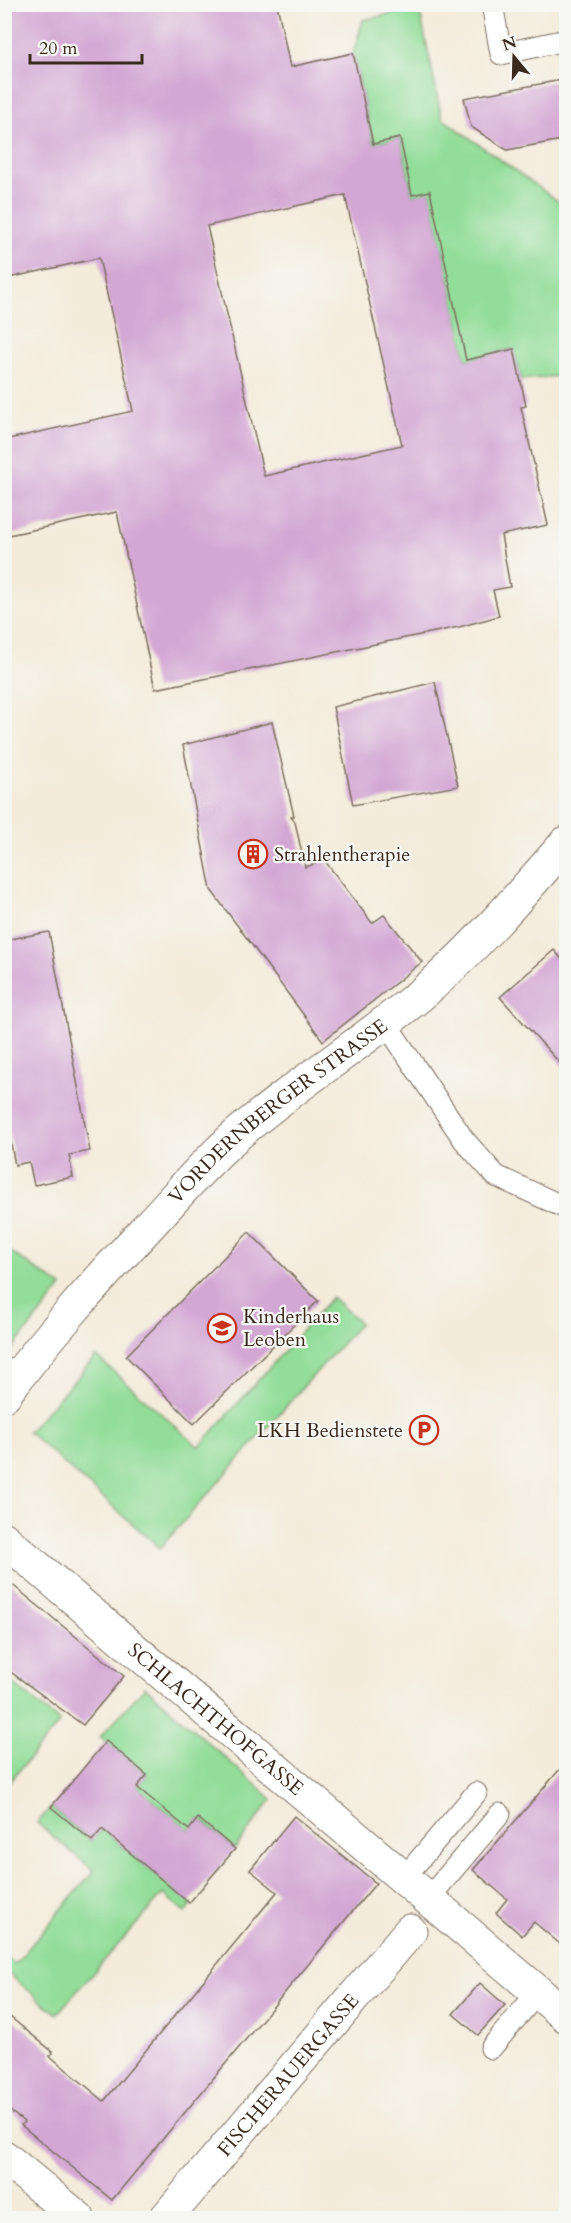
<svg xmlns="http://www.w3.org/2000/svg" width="571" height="2223" font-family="Cardo,serif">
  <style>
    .green { fill: #92dd99; stroke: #66845c; stroke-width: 1.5 }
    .building { fill: #d3a7d4; fill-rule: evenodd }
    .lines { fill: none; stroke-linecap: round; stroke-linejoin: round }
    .service-casing { stroke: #7c6e60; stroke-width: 23 }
    .minor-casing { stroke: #7c6e60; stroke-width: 35 }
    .service { stroke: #fff; stroke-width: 21 }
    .minor { stroke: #fff; stroke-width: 33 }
    .labels { text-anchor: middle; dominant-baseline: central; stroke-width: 4.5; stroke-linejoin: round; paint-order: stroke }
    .poi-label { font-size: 20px; fill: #3b2a1e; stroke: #f6f6f2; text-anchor: start }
    .street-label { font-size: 20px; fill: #3b2a1e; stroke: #f6f6f2 }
  </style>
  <rect width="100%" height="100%" fill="#f6f6f2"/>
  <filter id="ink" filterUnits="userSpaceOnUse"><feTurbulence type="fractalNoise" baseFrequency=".0167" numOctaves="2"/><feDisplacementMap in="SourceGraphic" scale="12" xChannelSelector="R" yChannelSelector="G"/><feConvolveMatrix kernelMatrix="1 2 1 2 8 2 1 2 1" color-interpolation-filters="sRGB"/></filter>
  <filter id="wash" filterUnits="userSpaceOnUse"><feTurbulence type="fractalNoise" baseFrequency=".008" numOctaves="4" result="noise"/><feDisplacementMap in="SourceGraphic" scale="24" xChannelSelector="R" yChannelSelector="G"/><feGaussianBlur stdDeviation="1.35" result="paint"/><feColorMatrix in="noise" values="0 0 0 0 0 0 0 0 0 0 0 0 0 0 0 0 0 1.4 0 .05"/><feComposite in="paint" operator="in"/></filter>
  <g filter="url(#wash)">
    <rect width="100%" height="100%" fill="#f4ebda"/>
    <path class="green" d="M419,8l23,110 124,89v168l-44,5 -9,-31 -47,11 -36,-168 -18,3 -12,-57 -27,6 -20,-91 10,-33z
      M5,1248l57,39 -57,71z
      M332,1297l28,26 -200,225 -132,-116 68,-76 103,91z
      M5,1677l55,45 -55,65 -1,-109z
      M145,1687l127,112 -37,50 -36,-31 -10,12 -52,-43 10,-12 -47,-38z
      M51,1807l40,34 11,-12 90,76 -6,8 -23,-19 -106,120 -52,-43 -1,-16 11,9 79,-93 -57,-48z"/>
    <g id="blocks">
      <path class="building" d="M4,4h273l13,63 63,-14 20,91 27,-6 12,57 18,-4 36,169 48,-11 12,57 -5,1 27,118 -47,10 9,52 -17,3 6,26 -40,11 -304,62 -38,-177 -113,24v-96l129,-29 -34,-153 -95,21zM345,195l57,250 -138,31 -57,-250z
        M567,79v60l-60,11 -36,-23 -7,-29z
        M435,682l23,104 -105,19 -20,-98z
        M272,722l22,94h-3l4,6 10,45 20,-6 47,62 12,-8 38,47 -99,79 -112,-151 -28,-145z
        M49,932l41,219 -21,4 4,22 -39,8 -5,-23 -14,3 -11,-57v-168z
        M554,950l13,15v106l-67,-74z
        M249,1232l69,69 -124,123 -68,-68z
        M4,1578l120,98 -41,49 -79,-58z
        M106,1741l41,34 -10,12 52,43 9,-12 37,31 -46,54 -87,-74 -10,12 -41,-34z
        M567,1761v189l-33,-28 -12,14 -26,-23 11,-14 -34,-29z
        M294,1816l82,67 -264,317 -91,-75 3,-3 -20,-16v-94l49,40 -3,4 54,45 173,-209 -27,-22z
        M480,1983l25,22 -27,30 -25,-21z"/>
    </g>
  </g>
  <g filter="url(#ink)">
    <use href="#blocks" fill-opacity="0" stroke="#7c6e60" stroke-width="1.5"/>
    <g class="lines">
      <g class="service-casing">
        <path id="service" d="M492,4l9,50 65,-14
          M385,1022l79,118 32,36 70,32
          M403,1879l73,-86
          M428,1899l72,-85
          M491,2048l47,-56"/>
      </g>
      <g class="minor-casing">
        <g id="minor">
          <path id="s1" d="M4,1395c43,-58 90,-110 139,-163 29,-31 56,-63 88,-92 61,-54 131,-96 194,-149 49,-42 99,-100 141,-148"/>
          <path id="s2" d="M4,1539l562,477"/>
          <path d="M4,2157l74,61"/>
          <path id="s3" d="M166,2218l244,-287"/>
        </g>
      </g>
      <use href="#service" class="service"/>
      <use href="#minor" class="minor"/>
    </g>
  </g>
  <defs>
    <g id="building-ring" transform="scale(1.5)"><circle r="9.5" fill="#f6f6f2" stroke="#c8321e" stroke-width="1.5"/><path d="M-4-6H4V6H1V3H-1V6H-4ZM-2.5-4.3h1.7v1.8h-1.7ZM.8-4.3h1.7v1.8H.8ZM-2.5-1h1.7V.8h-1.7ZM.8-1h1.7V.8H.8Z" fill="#c8321e"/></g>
    <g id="school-ring" transform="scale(1.5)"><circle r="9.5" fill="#f6f6f2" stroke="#c8321e" stroke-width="1.5"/><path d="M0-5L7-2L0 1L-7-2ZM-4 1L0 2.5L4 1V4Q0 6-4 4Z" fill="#c8321e"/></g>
    <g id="parking-ring" transform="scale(1.5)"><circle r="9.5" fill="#f6f6f2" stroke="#c8321e" stroke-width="1.5"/><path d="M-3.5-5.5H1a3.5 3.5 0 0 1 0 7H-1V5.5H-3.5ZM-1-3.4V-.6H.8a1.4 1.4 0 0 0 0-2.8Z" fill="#c8321e"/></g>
  </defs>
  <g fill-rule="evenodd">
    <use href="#building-ring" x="253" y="854"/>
    <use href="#school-ring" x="222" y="1328"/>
    <use href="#parking-ring" x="424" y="1430"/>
  </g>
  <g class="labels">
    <g class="poi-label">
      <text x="274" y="854">Strahlentherapie</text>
      <text x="243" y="1316">Kinderhaus<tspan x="243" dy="23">Leoben</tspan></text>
      <text x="403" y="1430" text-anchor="end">LKH Bedienstete</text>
    </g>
    <g class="street-label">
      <text stroke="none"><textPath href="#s1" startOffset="396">VORDERNBERGER STRASSE</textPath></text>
      <text stroke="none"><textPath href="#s2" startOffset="278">SCHLACHTHOFGASSE</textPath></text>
      <text stroke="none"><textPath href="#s3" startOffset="188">FISCHERAUERGASSE</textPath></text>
    </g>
  </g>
  <rect width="571" height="2223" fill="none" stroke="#f6f6f2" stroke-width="24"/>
  <g transform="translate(514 57) rotate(341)" stroke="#f6f6f2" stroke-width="4.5" paint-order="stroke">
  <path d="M0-4.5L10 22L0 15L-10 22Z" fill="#3b2a1e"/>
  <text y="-9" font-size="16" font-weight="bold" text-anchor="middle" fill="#3b2a1e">N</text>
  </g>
  <path d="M30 54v9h112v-9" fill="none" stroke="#3b2a1e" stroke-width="3"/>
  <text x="39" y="54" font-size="18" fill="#3b2a1e" stroke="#f6f6f2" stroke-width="4.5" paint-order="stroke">20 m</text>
</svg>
